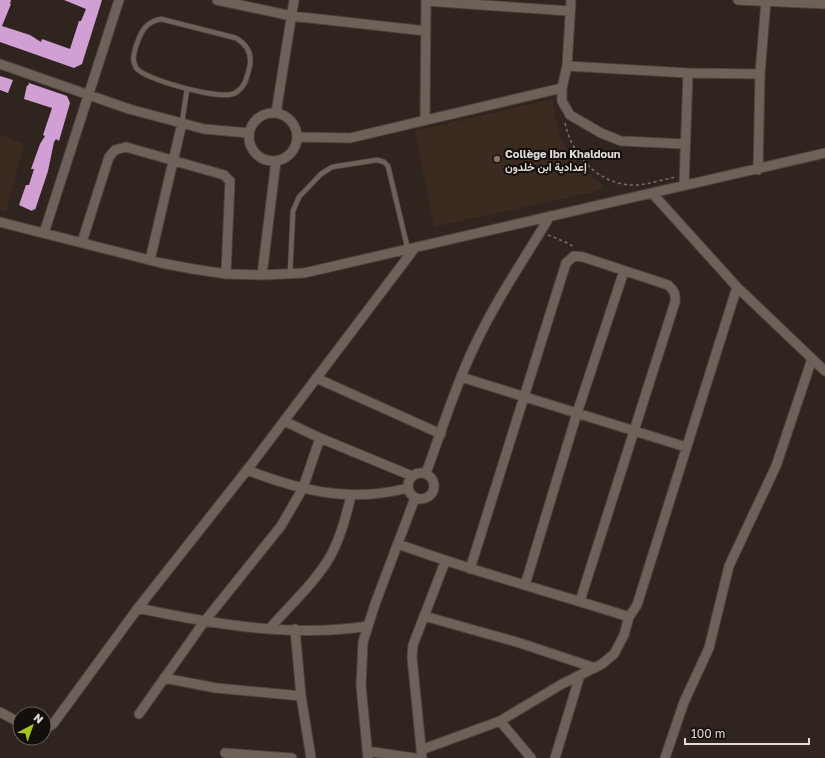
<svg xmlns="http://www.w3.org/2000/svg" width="825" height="758" font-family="'Golos Text',Vazirmatn,sans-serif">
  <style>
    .built { fill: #3a2a20 }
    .building { fill: #d29fd4 }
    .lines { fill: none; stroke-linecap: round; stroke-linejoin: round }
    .lane-casing { stroke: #4c433e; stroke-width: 6 }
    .street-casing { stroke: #4c433e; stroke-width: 11 }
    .path { stroke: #7a706b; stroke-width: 1.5; stroke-dasharray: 3 3; stroke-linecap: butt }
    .lane { stroke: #6d615a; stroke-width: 4.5 }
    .street { stroke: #6d615a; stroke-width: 9 }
    .education-dot { fill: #8d6e63; stroke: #130f0c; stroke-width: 1.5 }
    .labels { text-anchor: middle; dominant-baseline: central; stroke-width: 4; stroke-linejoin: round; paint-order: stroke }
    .poi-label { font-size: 11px; font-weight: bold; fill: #e3dbd7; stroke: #130f0c; text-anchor: start }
  </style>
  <rect width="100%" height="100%" fill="#2f241e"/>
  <path class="built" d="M552,99l8,39 20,28 23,20 -5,5 -164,36 -19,-96z
    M0,134l24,10 -18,68 -6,-2z"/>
  <path class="building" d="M0,0h11l-1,4h1l-9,22 28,9 11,7 1,-3 28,10 9,-28h2l5,-12 -22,-9h38l-20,64 -8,4 -74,-26z
    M0,76l13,4 -5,13 -8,-3z
    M29,83l38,13 3,7 -11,38 -3,-2 -2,3 -6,29 -13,39 -1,-1 -2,2 -13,-6 7,-20h3l5,-16h-3l9,-25 5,-8 -2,-1 9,-27 -28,-9 3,-14 1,1z"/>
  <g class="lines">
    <g class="lane-casing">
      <path id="lane" d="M161,19l75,19c10,6 16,14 14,27 -3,11 -4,22 -15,28 -13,8 -88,-13 -98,-24 -6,-8 -3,-15 -1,-23 5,-14 9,-24 25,-27z
        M182,123l5,-34
        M290,274l3,-63 6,-14 22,-23 11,-7 45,-7 7,2 4,4 20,84"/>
    </g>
    <g class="street-casing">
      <path id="street" d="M217,0l75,16 134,15
        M571,0l-4,66 -5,22v13l8,14 31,18 20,8 64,3
        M738,0l87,4
        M426,1l143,10
        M0,64l129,45 75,20 45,4
        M567,66l121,7 72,1
        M276,113l18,-113
        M249 137a24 24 0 1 1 48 0a24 24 0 1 1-48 0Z
        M425,120l1,-120
        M297,137l53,1 212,-50
        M758,170l2,-96 6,-73
        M684,185l4,-112
        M652,193l85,94 88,84
        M0,222l161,41 32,6 33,5 36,1 42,-2 521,-120
        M44,233l75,-233
        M82,242l27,-85 6,-7 11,-3 98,28 6,6 -4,93
        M150,260l32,-137
        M262,275l14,-114
        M461,377l225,70
        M316,378l125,56
        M284,421l36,17 92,38
        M247,470c54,21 103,33 161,18
        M408 486a13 13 0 1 1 26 0a13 13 0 1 1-26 0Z
        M426,473c16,-43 29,-87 49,-128 21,-45 50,-87 75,-129
        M398,544c76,28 154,48 231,73
        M470,569l96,-306 8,-7 9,1 85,28c6,5 8,9 7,17l-95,299
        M525,585l52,-172 47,-142
        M138,608c74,16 155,30 230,18
        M424,616l96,27 75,25
        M270,628c20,-23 46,-46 61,-73 10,-19 15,-39 20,-59
        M295,629l6,67 10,62
        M164,678l52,10 85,8
        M0,712l20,11
        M139,714l65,-92 77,-96 22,-38 17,-50
        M500,721l31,37
        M44,730l9,-6 85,-116 109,-138 167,-221
        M421,750l79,-29 62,-37 40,-20 12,-10 10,-19 5,-18 8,-12 100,-318
        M367,751l47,7
        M225,753l67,5
        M368,758l-7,-72 2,-44 12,-38 40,-106
        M422,758l-10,-101 1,-12 32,-83
        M555,758l25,-83
        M665,758l19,-56 25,-54 20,-82 47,-100 36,-107"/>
    </g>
    <path class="path" d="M565,123c7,34 36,64 73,62 12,-1 26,-6 39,-8
      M548,235l22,9 3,3"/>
    <use href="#lane" class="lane"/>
    <use href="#street" class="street"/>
  </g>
  <circle class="education-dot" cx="497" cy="159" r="4"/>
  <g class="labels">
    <g class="poi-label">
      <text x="505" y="153">Collège Ibn Khaldoun<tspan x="505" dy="13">إعدادية ابن خلدون</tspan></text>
    </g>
  </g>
  <g transform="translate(32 726) rotate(41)"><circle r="19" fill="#130f0c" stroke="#66615d"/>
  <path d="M0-3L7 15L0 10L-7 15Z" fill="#a7c71e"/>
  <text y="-6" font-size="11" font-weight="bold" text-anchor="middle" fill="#e3dbd7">N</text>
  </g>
  <path d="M685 738v6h124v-6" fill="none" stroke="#e3dbd7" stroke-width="2"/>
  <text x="691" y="738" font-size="12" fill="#e3dbd7" stroke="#130f0c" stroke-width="3" paint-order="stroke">100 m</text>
</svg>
